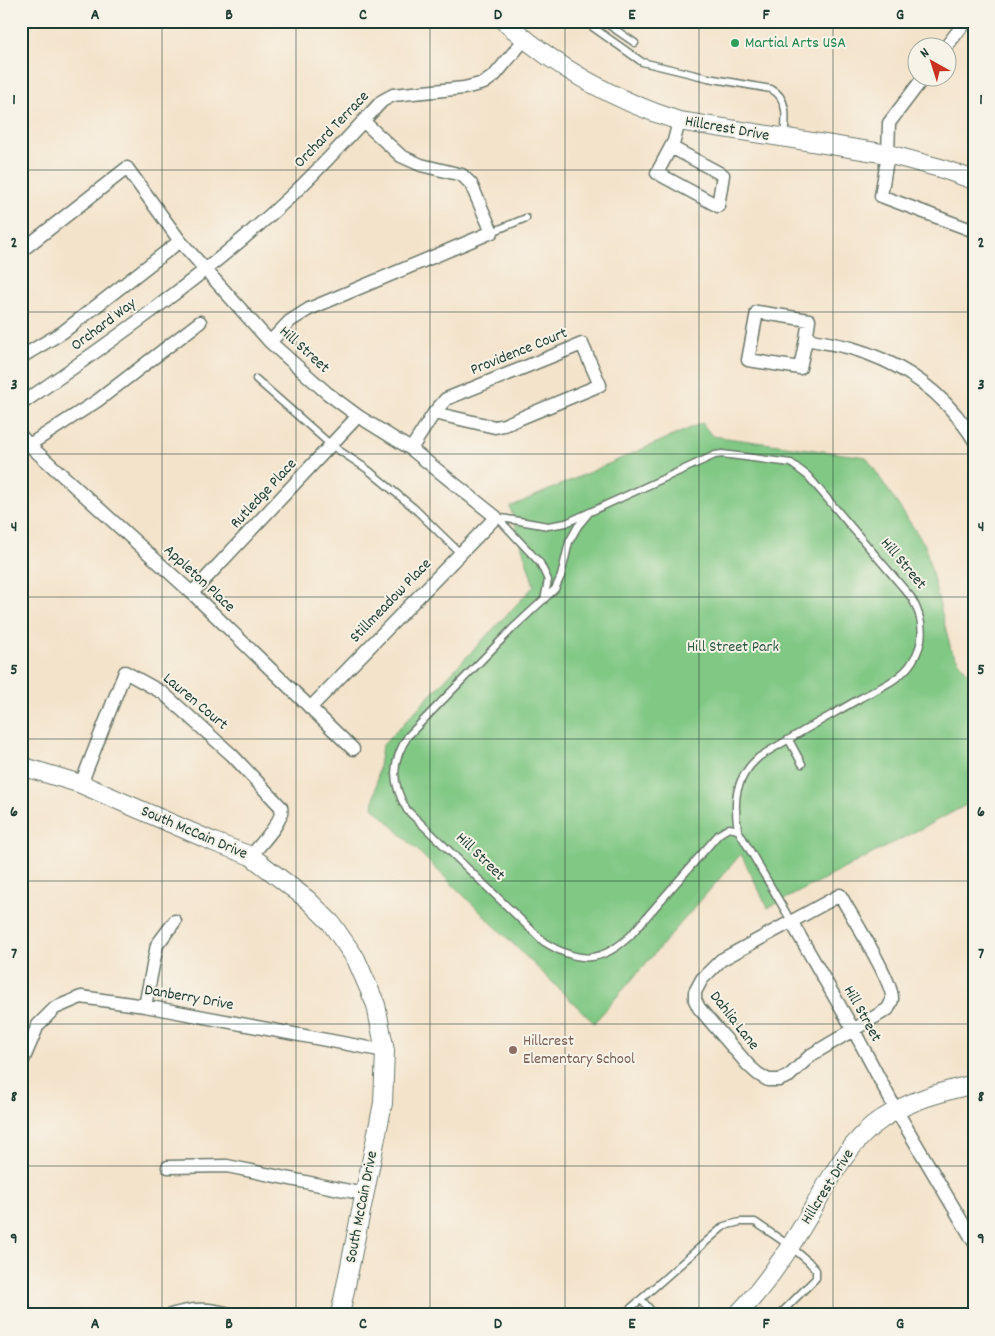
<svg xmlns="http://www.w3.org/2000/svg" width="995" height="1336" font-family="Dekko,sans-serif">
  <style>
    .green { fill: #80c884; stroke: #50825c }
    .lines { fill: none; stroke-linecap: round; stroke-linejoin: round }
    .lane-casing { stroke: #6a7769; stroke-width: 9 }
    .street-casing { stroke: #6a7769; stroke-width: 15 }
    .secondary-casing { stroke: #6a7769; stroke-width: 20 }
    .lane { stroke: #fff; stroke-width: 6 }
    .street { stroke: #fff; stroke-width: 12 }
    .secondary { stroke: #fff; stroke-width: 18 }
    .grid { fill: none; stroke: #1f3d34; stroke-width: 1; stroke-opacity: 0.55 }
    .leisure-dot { fill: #2e9e5b; stroke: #f7f3e8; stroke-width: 2 }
    .education-dot { fill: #8d6e63; stroke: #f7f3e8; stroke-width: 2 }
    .labels { text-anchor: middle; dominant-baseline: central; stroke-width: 4; stroke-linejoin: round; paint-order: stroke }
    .leisure-label { font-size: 16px; fill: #27864d; stroke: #f7f3e8; text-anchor: start }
    .street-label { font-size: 16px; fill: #1f3d34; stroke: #f7f3e8 }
    .park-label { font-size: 16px; fill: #325944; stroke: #f7f3e8 }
    .education-label { font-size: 16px; fill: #785e54; stroke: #f7f3e8; text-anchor: start }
    .neatline { fill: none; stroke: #1f3d34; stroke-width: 2 }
    .grid-label { font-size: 16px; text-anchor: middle; font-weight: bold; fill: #1f3d34 }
  </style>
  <rect width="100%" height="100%" fill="#f7f3e8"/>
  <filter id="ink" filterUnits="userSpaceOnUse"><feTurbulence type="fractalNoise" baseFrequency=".02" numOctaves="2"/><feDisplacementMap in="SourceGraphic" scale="10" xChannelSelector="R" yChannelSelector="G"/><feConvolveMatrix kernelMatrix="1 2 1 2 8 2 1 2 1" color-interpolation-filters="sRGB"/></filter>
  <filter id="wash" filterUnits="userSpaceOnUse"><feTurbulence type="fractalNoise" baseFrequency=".0096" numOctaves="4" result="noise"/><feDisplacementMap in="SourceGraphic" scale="20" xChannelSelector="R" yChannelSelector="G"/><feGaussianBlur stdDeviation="1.12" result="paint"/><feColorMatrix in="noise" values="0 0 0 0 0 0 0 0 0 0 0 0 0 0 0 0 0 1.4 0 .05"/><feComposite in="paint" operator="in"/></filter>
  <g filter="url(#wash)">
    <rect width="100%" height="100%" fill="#f4e3cb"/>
    <path class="green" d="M702,423l10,13 154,21 59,88 26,105 23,32v119l-206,107 -27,-54 -147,169 -221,-216 9,-61 152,-160 -24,-79z"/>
  </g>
  <g filter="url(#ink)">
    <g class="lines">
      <g class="lane-casing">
        <path id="lane" d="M584,21l58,41 66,16 63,11c18,9 15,31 13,48
          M603,21l32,22
          M492,232l34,-14
          M256,379l75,66 36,24 47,39 46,45
          M588,514l-10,12 -9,16 -8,34 -6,13 -43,40 -104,107c-17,26 -17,47 -1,74l137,132c34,21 56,22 86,-6l89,-102 10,-6 9,2
          M496,517l52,9 18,-3 149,-68 7,-1 69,9 17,13 103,121c13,22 15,44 1,65 -11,18 -36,27 -53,37 -33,19 -67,38 -100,58 -24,21 -26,43 -21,73l53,91
          M497,517l43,46 8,17 -4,20
          M789,740l13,24
          M641,1299l14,16
          M623,1315l101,-89 16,-4h15l35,24 18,15 8,9v8l-37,37"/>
      </g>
      <g class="street-casing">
        <path id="street" d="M945,48l21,-27
          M923,78l-34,45 -1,31 -7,42 93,35
          M671,147l52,28 -5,31 -61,-33 17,-32 5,-20
          M21,251l106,-83 53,73 90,101 57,51 31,23 53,33 85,68 -186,191
          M806,339l-6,29 -52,-8 9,-48 52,8 -3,19c15,3 31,5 45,9 41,12 78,34 105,67 7,9 13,16 18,25
          M270,342l20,-21 19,-12 183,-77 -21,-48 -9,-9 -41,-10 -20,-9 -38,-35
          M21,357l42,-25 117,-91
          M21,404c93,-64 186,-130 269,-207 32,-30 62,-64 92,-96l11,-6 71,-7 20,-5 11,-8 29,-35
          M21,436l8,9 163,148 161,156
          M29,445l68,-44 103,-79
          M411,449l23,-36 61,14 9,-2 96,-40 -18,-41 -136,55 -12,14
          M192,593l166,-177
          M81,784l44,-112 38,21 69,62 49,52c4,14 -22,38 -30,49
          M840,895c10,18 54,88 52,104 0,3 -3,7 -4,10l-77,46 -22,21 -10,4h-11l-10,-6 -9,-8 -50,-58 -4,-8v-8l7,-13 19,-19z
          M791,921l62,108 43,81 78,132
          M145,1006l12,-61 18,-24
          M21,1065l17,-40 17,-17 26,-11 64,9 240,45
          M168,1167l59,-1 137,28
          M171,1315c22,-7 39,-7 62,0"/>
      </g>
      <g class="secondary-casing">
        <path id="secondary" d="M504,21c51,46 109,79 175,100l209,33 52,14 34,12
          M21,766l60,18 133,58 37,14 57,44 23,23 25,36 20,46 9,46 -2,52 -43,212
          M737,1315c24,-25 44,-53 62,-83 24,-38 44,-87 83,-113 28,-19 59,-27 92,-35"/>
      </g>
      <use href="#lane" class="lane"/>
      <use href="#street" class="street"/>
      <use href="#secondary" class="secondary"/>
    </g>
  </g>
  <path class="grid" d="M162,21v1294M296,21v1294M430,21v1294M565,21v1294M699,21v1294M833,21v1294M21,170h953M21,312h953M21,454h953M21,597h953M21,739h953M21,881h953M21,1024h953M21,1166h953"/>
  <circle class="leisure-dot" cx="735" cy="43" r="5"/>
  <circle class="education-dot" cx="513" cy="1050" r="5"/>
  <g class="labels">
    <g class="leisure-label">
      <text x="745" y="43">Martial Arts USA</text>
    </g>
    <g class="street-label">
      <text transform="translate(727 129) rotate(10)">Hillcrest Drive</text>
      <text transform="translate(332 130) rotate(-46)">Orchard Terrace</text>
      <text transform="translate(104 325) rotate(-37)">Orchard Way</text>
      <text transform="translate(304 350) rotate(42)">Hill Street</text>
      <text transform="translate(519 352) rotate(-22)">Providence Court</text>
      <text transform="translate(264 494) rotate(-47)">Rutledge Place</text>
      <text transform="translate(903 564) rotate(50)">Hill Street</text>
      <text transform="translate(199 579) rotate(43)">Appleton Place</text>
      <text transform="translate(391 601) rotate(-46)">Stillmeadow Place</text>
      <text transform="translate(195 702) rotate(40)">Lauren Court</text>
      <text transform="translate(194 833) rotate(23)">South McCain Drive</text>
      <text transform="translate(480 857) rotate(44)">Hill Street</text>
      <text transform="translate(189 998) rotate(10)">Danberry Drive</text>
      <text transform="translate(862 1014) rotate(61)">Hill Street</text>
      <text transform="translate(734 1021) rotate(52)">Dahlia Lane</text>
      <text transform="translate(828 1187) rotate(-58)">Hillcrest Drive</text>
      <text transform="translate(362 1207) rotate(-79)">South McCain Drive</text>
    </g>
    <g class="park-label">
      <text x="733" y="647">Hill Street Park</text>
    </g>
    <g class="education-label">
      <text x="523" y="1041">Hillcrest<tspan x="523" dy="18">Elementary School</tspan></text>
    </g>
  </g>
  <rect width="995" height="1336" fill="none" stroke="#f7f3e8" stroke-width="55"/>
  <g transform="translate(932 62) rotate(321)"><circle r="24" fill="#f7f3e8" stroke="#a1aaa0"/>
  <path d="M0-4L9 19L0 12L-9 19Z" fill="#c8321e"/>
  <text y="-8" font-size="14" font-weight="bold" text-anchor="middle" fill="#1f3d34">N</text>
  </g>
  <rect x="28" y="28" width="940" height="1280" class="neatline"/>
  <g class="grid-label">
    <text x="95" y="19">A</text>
    <text x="229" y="19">B</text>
    <text x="363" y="19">C</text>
    <text x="498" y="19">D</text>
    <text x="632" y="19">E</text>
    <text x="766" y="19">F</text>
    <text x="900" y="19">G</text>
    <text x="14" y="104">1</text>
    <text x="981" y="104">1</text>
    <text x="14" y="247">2</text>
    <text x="981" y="247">2</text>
    <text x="14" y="389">3</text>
    <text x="981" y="389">3</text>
    <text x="14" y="531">4</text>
    <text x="981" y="531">4</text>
    <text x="14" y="674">5</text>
    <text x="981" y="674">5</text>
    <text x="14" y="816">6</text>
    <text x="981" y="816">6</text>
    <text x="14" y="958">7</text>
    <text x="981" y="958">7</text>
    <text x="14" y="1101">8</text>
    <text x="981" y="1101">8</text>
    <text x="14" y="1243">9</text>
    <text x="981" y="1243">9</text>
    <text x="95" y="1328">A</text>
    <text x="229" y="1328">B</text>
    <text x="363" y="1328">C</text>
    <text x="498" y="1328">D</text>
    <text x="632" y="1328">E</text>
    <text x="766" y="1328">F</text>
    <text x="900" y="1328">G</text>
  </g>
</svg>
